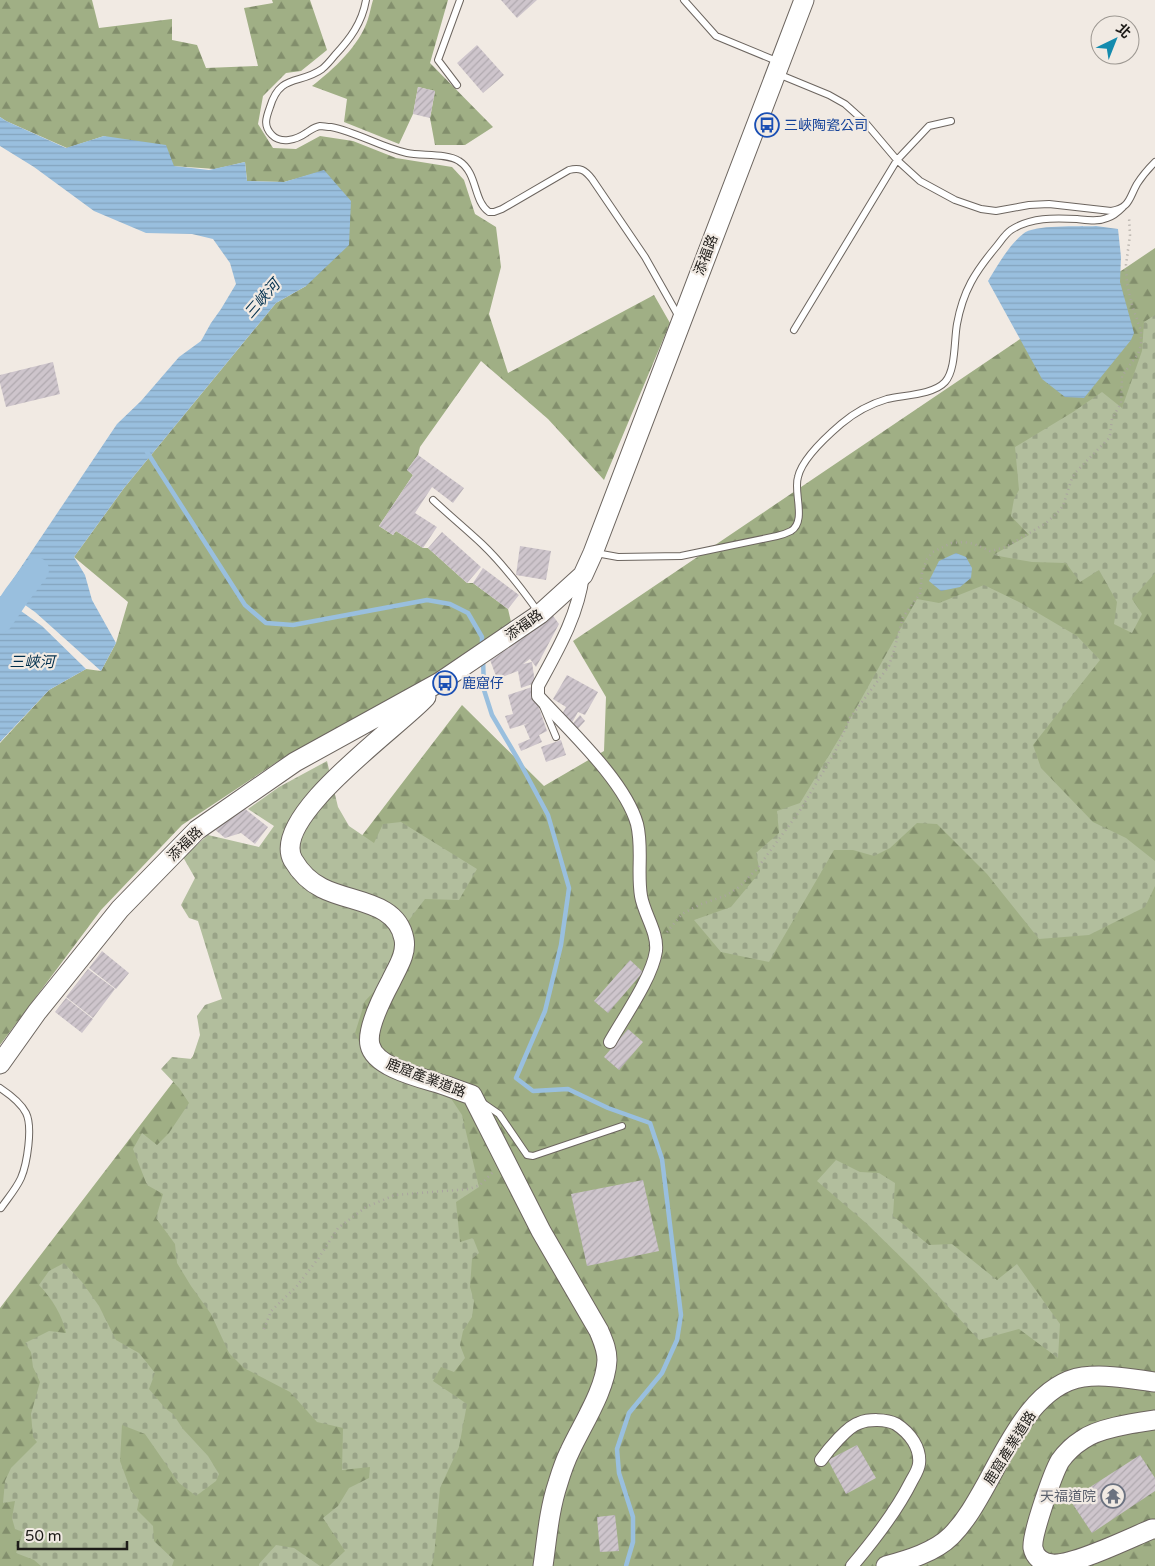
<svg xmlns="http://www.w3.org/2000/svg" width="1155" height="1566" font-family="'Varela Round','Noto Sans TC',sans-serif">
  <style>
    .forest { fill: url(#forest-firs) }
    .cemetery { fill: url(#cemetery-stones) }
    .water { fill: url(#water-rules) }
    .lines { fill: none; stroke-linecap: round; stroke-linejoin: round }
    .stream { stroke: #99bfde; stroke-width: 4.5 }
    .river { stroke: #99bfde; stroke-width: 26 }
    .building { fill: url(#building-hatch) }
    .lane-casing { stroke: #6c655f; stroke-width: 8 }
    .street-casing { stroke: #6c655f; stroke-width: 14 }
    .secondary-casing { stroke: #6c655f; stroke-width: 21 }
    .path { stroke: #aaa59f; stroke-width: 2.5; stroke-dasharray: 1 4; stroke-linecap: butt }
    .lane { stroke: #fff; stroke-width: 6 }
    .street { stroke: #fff; stroke-width: 12 }
    .secondary { stroke: #fff; stroke-width: 19 }
    .labels { text-anchor: middle; dominant-baseline: central; stroke-width: 4.5; stroke-linejoin: round; paint-order: stroke }
    .transit-label { font-size: 14px; fill: #164399; stroke: #f1eae3; text-anchor: start }
    .street-label { font-size: 14px; fill: #1e1c19; stroke: #f1eae3 }
    .worship-label { font-size: 14px; fill: #5b616d; stroke: #f1eae3; text-anchor: end }
    .water-label { font-size: 15px; font-style: italic; fill: #002f4d; stroke: #f1eae3 }
  </style>
  <defs>
    <pattern id="forest-firs" width="22" height="20" patternUnits="userSpaceOnUse" patternTransform="scale(1.25)"><rect width="22" height="20" fill="#a0af85"/><path d="M5 1l3.5 6h-7zM16 11l3.5 6h-7z" fill="#828e6c"/></pattern>
    <pattern id="cemetery-stones" width="16" height="16" patternUnits="userSpaceOnUse" patternTransform="scale(1.25)"><rect width="16" height="16" fill="#b2be9d"/><path d="M2 7V4a2 2 0 0 1 4 0v3zM10 15v-3a2 2 0 0 1 4 0v3z" fill="#99a387"/></pattern>
    <pattern id="water-rules" width="6" height="5" patternUnits="userSpaceOnUse" patternTransform="scale(1.25)"><rect width="6" height="5" fill="#99bfde"/><path d="M0 2.5h6" fill="none" stroke="#83a4be"/></pattern>
    <pattern id="building-hatch" width="6" height="6" patternUnits="userSpaceOnUse" patternTransform="scale(1.25)"><rect width="6" height="6" fill="#cec5cc"/><path d="M-1 1l2-2M0 6l6-6M5 7l2-2" fill="none" stroke="#b0a9af"/></pattern>
  </defs>
  <rect width="100%" height="100%" fill="#f1eae3"/>
  <path class="forest" d="M0,0h92l7,28 73,-9v21l25,5 9,23 52,-2 -14,-58 29,-5 -1,-3h38l17,50 -26,21 -15,2 -23,23 -5,28 15,24 23,1 24,-13 33,5 43,17 56,9 12,13 11,34 21,13 5,40 -12,47 19,59 146,-78 16,28 -66,157 -56,-61 -67,-58 -61,86 -2,8 -11,15 6,5 -34,51 14,9 3,-4 27,17h5l39,35h6l35,26 3,13 -88,60 -137,74 -104,69 -81,85 -101,135v-302l49,-53 37,-21 15,2 15,-28 12,-41 -54,-45 50,-69 152,-185 30,-17 18,-115 -40,11 -37,-1 -2,-19 -30,7 -42,-3 -69,-30 -37,12 -61,-27 -6,-4z
    M373,0h75l-18,63 63,64 -28,18h-30l-5,-27 5,-27 -17,-4 -5,27 -14,30 -55,-22 3,-23 -35,-13c21,-16 48,-41 56,-67 2,-6 3,-13 5,-19z
    M1155,248v1318h-1155v-258l462,-603 82,81 60,-35 2,-54 -33,-56z"/>
  <path class="cemetery" d="M1155,315v258l-23,26 10,15 -10,19 -18,-9 3,-22 -18,-32 -19,12 -14,-19 -34,-1 -39,-7 36,-20 -18,-19 3,-17 5,-9 -4,-43 58,-35 29,-20 20,16 20,-57 2,-29z
    M984,585l37,18 56,33 23,24 -67,85 8,23 52,54 33,16 29,23v25l-10,21 -56,28 -50,4 -52,-65 -50,-50 -20,-1 -27,25 -16,8 -21,-6h-19l-65,112 -48,-10 -27,-32 37,-13 29,-35 -4,-19 23,-20 -2,-22 23,-8 40,-66 77,-138 22,4z
    M327,761l11,46 11,19 25,17 9,-19 18,-2 76,47 -18,31 -34,-1 -29,38 -10,42 -21,22 -10,32 15,34 80,30 12,18 17,72 -23,15 4,40 13,-4 6,15 -7,6 -2,28 4,14 -2,16 -9,14 -3,14 5,13 -11,14 -13,-5 -8,14 34,23 -8,43 -19,41 -6,69 -3,9h-102l16,-15 -22,-33 15,-12 11,-18 20,-10 1,-11 -28,3 1,-42 -26,-6 -27,-30 -46,-24 -15,-15 -18,-39 -20,-28 -14,-23 -2,-19 -19,-26 7,-24 -16,-9 -14,-36 9,-16 15,12 12,-12 20,-30 -10,-15 -18,-19 11,-12 20,2 8,-24 -3,-19 8,-11 17,-6 -24,-78 -9,-3 -8,-13 14,-27 -12,-21 25,-22 51,12 15,-21 -26,-17 31,-22z
    M836,1160l24,12 19,1 16,10 -2,33 36,29 23,-1 45,36 20,-16 43,60 -2,34 -39,-29 -40,11 -63,-68 -50,-49 -49,-42z
    M64,1263l18,19 17,24 17,34 23,13 16,20 -6,16 16,19 8,6 10,15 25,27 11,18 -3,7 -20,15 -17,-13 -34,-49 -23,-9 -2,36 11,30 8,9 -2,10 16,16 1,15 20,19 -2,6h-131l-7,-6 -18,-7 7,-21 -8,-3 -3,-11 3,-17 -12,2 2,-22 6,-13 26,-26 -4,-5 -2,-23 9,-32 -7,-15 -2,-15 -6,-9 24,-12 17,2c-4,-19 -14,-34 -27,-48l10,-14z
    M276,1545l18,3 26,18h-61v-2z"/>
  <path class="water" d="M0,117l6,4 60,27 38,-12 62,9 8,21 35,4 36,-8 2,19 37,1 40,-12 27,31 -2,44 -43,41 -30,17 -152,185 -50,69 11,18 7,25 24,43 -15,28 -66,-59 -30,-21 112,-167 24,-23 38,-44 22,-16 10,-18 10,-14 15,-25 -6,-21 -17,-24 -21,-5 -46,-1 -52,-22 -60,-44 -34,-21z
    M1096,226l22,3 3,28 -1,25 14,51 -3,7 -47,58 -19,-1 -23,-18 -54,-98c10,-16 20,-35 35,-47 10,-10 57,-7 73,-8z
    M956,553l10,4 6,11 -1,10 -11,9 -19,4 -12,-10 10,-20z
    M0,596l42,30 44,43 -37,21 -49,52z"/>
  <g class="lines">
    <path class="stream" d="M147,452l98,153 21,18 27,2 134,-25 23,4 18,9 14,24v11
      M483,658l1,32 8,25 27,46 29,54 21,73 -8,57 -16,66 -29,67 17,13 35,-2 40,19 42,15 12,36 19,156 -4,25 -15,33 -33,40 -12,36 2,24 14,44v25l-7,24"/>
    <path class="river" d="M0,620l17,-25 19,-25"/>
  </g>
  <path class="building" d="M501,0h36l-20,18z
    M477,45l27,30 -21,18 -26,-30z
    M418,87l17,4 -5,27 -17,-4z
    M53,362l7,32 -54,13 -6,-24v-8z
    M418,455l46,33 -11,15 -21,-16 -17,26 22,14 -14,21 -27,-17 -3,4 -14,-9 34,-51 -6,-5z
    M442,532l39,35 -14,16 -39,-35z
    M520,546l31,5 -5,29 -30,-5z
    M483,568l36,27 -11,14 -35,-26z
    M551,613l8,11 -18,34 -5,9 -6,-8 -7,5 9,-2 3,21 -14,5 -3,-17 -21,8 -8,-22 20,-9z
    M567,675l31,17 -13,23 -7,-3 -9,16 11,-13 5,6 -11,12 -5,-5 -9,-10 6,-11 -13,-8z
    M532,687l15,44 -8,4 3,7 -21,9 -3,-7 12,-5 -6,-14 8,-3 -22,7 -5,-13 8,-2 -5,-19z
    M561,740l5,15 -20,7 -5,-15z
    M240,805l28,22 -13,17 -14,-11 -16,5 -12,-10z
    M102,951l27,22 -13,16 -27,-21z
    M630,960l13,12 -35,41 -14,-12z
    M88,969l27,20 -22,29 -27,-21z
    M66,998l27,21 -11,14 -27,-21z
    M628,1029l15,13 -24,28 -15,-13z
    M643,1180l16,71 -72,15 -16,-72z
    M857,1445l19,33 -30,16 -18,-34z
    M1140,1455l15,23v13l-63,42 -22,-33z
    M615,1515l4,36 -19,1 -3,-35z"/>
  <g class="lines">
    <g class="lane-casing">
      <path id="lane" d="M366,0c-4,23 -16,39 -31,55 -4,5 -8,10 -13,14 -22,16 -42,4 -52,38 -4,11 -7,19 2,28 9,9 24,5 34,-2 5,-3 8,-6 14,-7 3,0 7,1 11,1 26,5 49,20 76,26 14,3 40,0 52,8 19,12 14,40 30,51h5l8,-3 67,-39c11,-3 16,0 23,9l53,78 34,60
        M684,0l32,36 63,26
        M778,74l51,21 16,9 19,17 33,39 23,21 35,19 26,9 15,2 33,-6 20,-1 62,7c19,-3 18,-13 26,-27 5,-8 12,-16 18,-22
        M457,85l-19,-25 22,-60
        M794,330l103,-170 32,-34 22,-5
        M433,500c16,15 33,29 49,44 22,21 40,45 57,69
        M596,553l22,4 63,-1 96,-20c5,-1 10,-3 14,-5 16,-10 2,-39 7,-54 4,-18 29,-41 43,-53 13,-11 29,-20 46,-25 16,-4 46,-4 58,-17 11,-12 9,-42 12,-58 6,-33 18,-52 39,-77 5,-6 9,-13 15,-17 20,-13 43,-12 66,-11 10,1 21,3 30,-1 8,-2 13,-8 18,-13
        M543,706l13,31
        M0,1088c9,6 21,15 26,25 7,14 1,51 -5,65 -5,11 -13,20 -20,30
        M483,1103l16,11 28,41 6,1 89,-30"/>
    </g>
    <g class="street-casing">
      <path id="street" d="M583,575c-5,41 -26,76 -45,111v10c30,33 87,85 99,128 6,24 0,48 4,72 3,18 17,36 15,55 -4,27 -32,66 -46,91
        M821,1460c7,-10 27,-34 38,-37 10,-4 27,-4 37,1 14,9 25,24 23,40 -1,7 -5,12 -8,18 -15,30 -37,58 -59,84"/>
    </g>
    <g class="secondary-casing">
      <path id="secondary" d="M426,697c-26,29 -157,120 -133,163 7,12 17,22 29,28 29,15 75,13 82,51 3,15 -7,29 -13,42 -8,15 -25,48 -21,64 5,24 57,34 77,41 8,3 16,6 25,9l69,136 58,100c4,10 8,18 8,29 -1,29 -25,65 -37,91 -5,10 -9,22 -12,32 -9,27 -11,55 -15,83
        M0,1064l37,-52 83,-103 77,-79 98,-68 145,-80 100,-68 43,-39 10,-22 211,-553
        M1155,1420c-20,3 -57,8 -73,20 -8,5 -17,14 -22,21 -7,12 -29,75 -27,87 2,10 10,15 19,16 21,2 78,-26 100,-35h3
        M886,1566c22,-6 49,-14 65,-30 15,-15 26,-35 36,-53 21,-38 48,-99 96,-106 24,-3 49,2 72,5"/>
    </g>
    <path class="path" d="M667,932l15,-18 17,-9 28,-10 12,-8 17,-17 43,-58 36,-60 15,-34 39,-52 6,-19 8,-30 17,-23 2,-21 5,-14 6,-7 18,-9 13,-1 10,2 16,7 16,-4 40,-24 11,-10 6,-7 9,-28 4,-6 32,-33 2,-4 2,-16 9,-16 1,-27 16,-22 3,-9v-14l-9,-26 -5,-21 -1,-19 4,-30 -1,-18
      M264,1329l7,-18 25,-24 22,-28 20,-31 28,-21 29,-12 74,-6 11,-4 13,-13"/>
    <use href="#lane" class="lane"/>
    <use href="#street" class="street"/>
    <use href="#secondary" class="secondary"/>
  </g>
  <defs>
    <g id="bus-ring" transform="scale(1.25)"><circle r="9.5" fill="#f1eae3" stroke="#1a4fb4" stroke-width="1.5"/><path d="M-5-6H5V4H4V6H2V4H-2V6H-4V4H-5ZM-3.5-4V0h7V-4ZM-3.5 1.2v1.5H-2V1.2ZM2 1.2v1.5H3.5V1.2Z" fill="#1a4fb4"/></g>
    <g id="temple-ring" transform="scale(1.25)"><circle r="9.5" fill="#f1eae3" stroke="#6b7280" stroke-width="1.5"/><path d="M0-6L5-2H3V0L6.5 2.5H4V6H1.5V3h-3V6H-4V2.5H-6.5L-3 0V-2H-5Z" fill="#6b7280"/></g>
  </defs>
  <g fill-rule="evenodd">
    <use href="#bus-ring" x="767" y="125"/>
    <use href="#bus-ring" x="445" y="683"/>
    <use href="#temple-ring" x="1113" y="1496"/>
  </g>
  <g class="labels">
    <g class="transit-label">
      <text x="784" y="125">三峽陶瓷公司</text>
      <text x="462" y="683">鹿窟仔</text>
    </g>
    <g class="street-label">
      <text transform="translate(706 255) rotate(-69)">添福路</text>
      <text transform="translate(524 625) rotate(-35)">添福路</text>
      <text transform="translate(185 844) rotate(-44)">添福路</text>
      <text transform="translate(426 1078) rotate(21)">鹿窟產業道路</text>
      <text transform="translate(1010 1448) rotate(-58)">鹿窟產業道路</text>
    </g>
    <g class="worship-label">
      <text x="1096" y="1496">天福道院</text>
    </g>
    <g class="water-label">
      <text transform="translate(262 299) rotate(-49)">三峽河</text>
      <text x="32" y="662">三峽河</text>
    </g>
  </g>
  <g transform="translate(1115 40) rotate(43)"><circle r="24" fill="#f1eae3" stroke="#9d9892"/>
  <path d="M0-4L9 19L0 12L-9 19Z" fill="#148bae"/>
  <text y="-8" font-size="14" font-weight="bold" text-anchor="middle" fill="#1e1c19">北</text>
  </g>
  <path d="M18 1541v8h109v-8" fill="none" stroke="#1e1c19" stroke-width="2.5"/>
  <text x="25" y="1541" font-size="15" fill="#1e1c19" stroke="#f1eae3" stroke-width="4" paint-order="stroke">50 m</text>
</svg>
